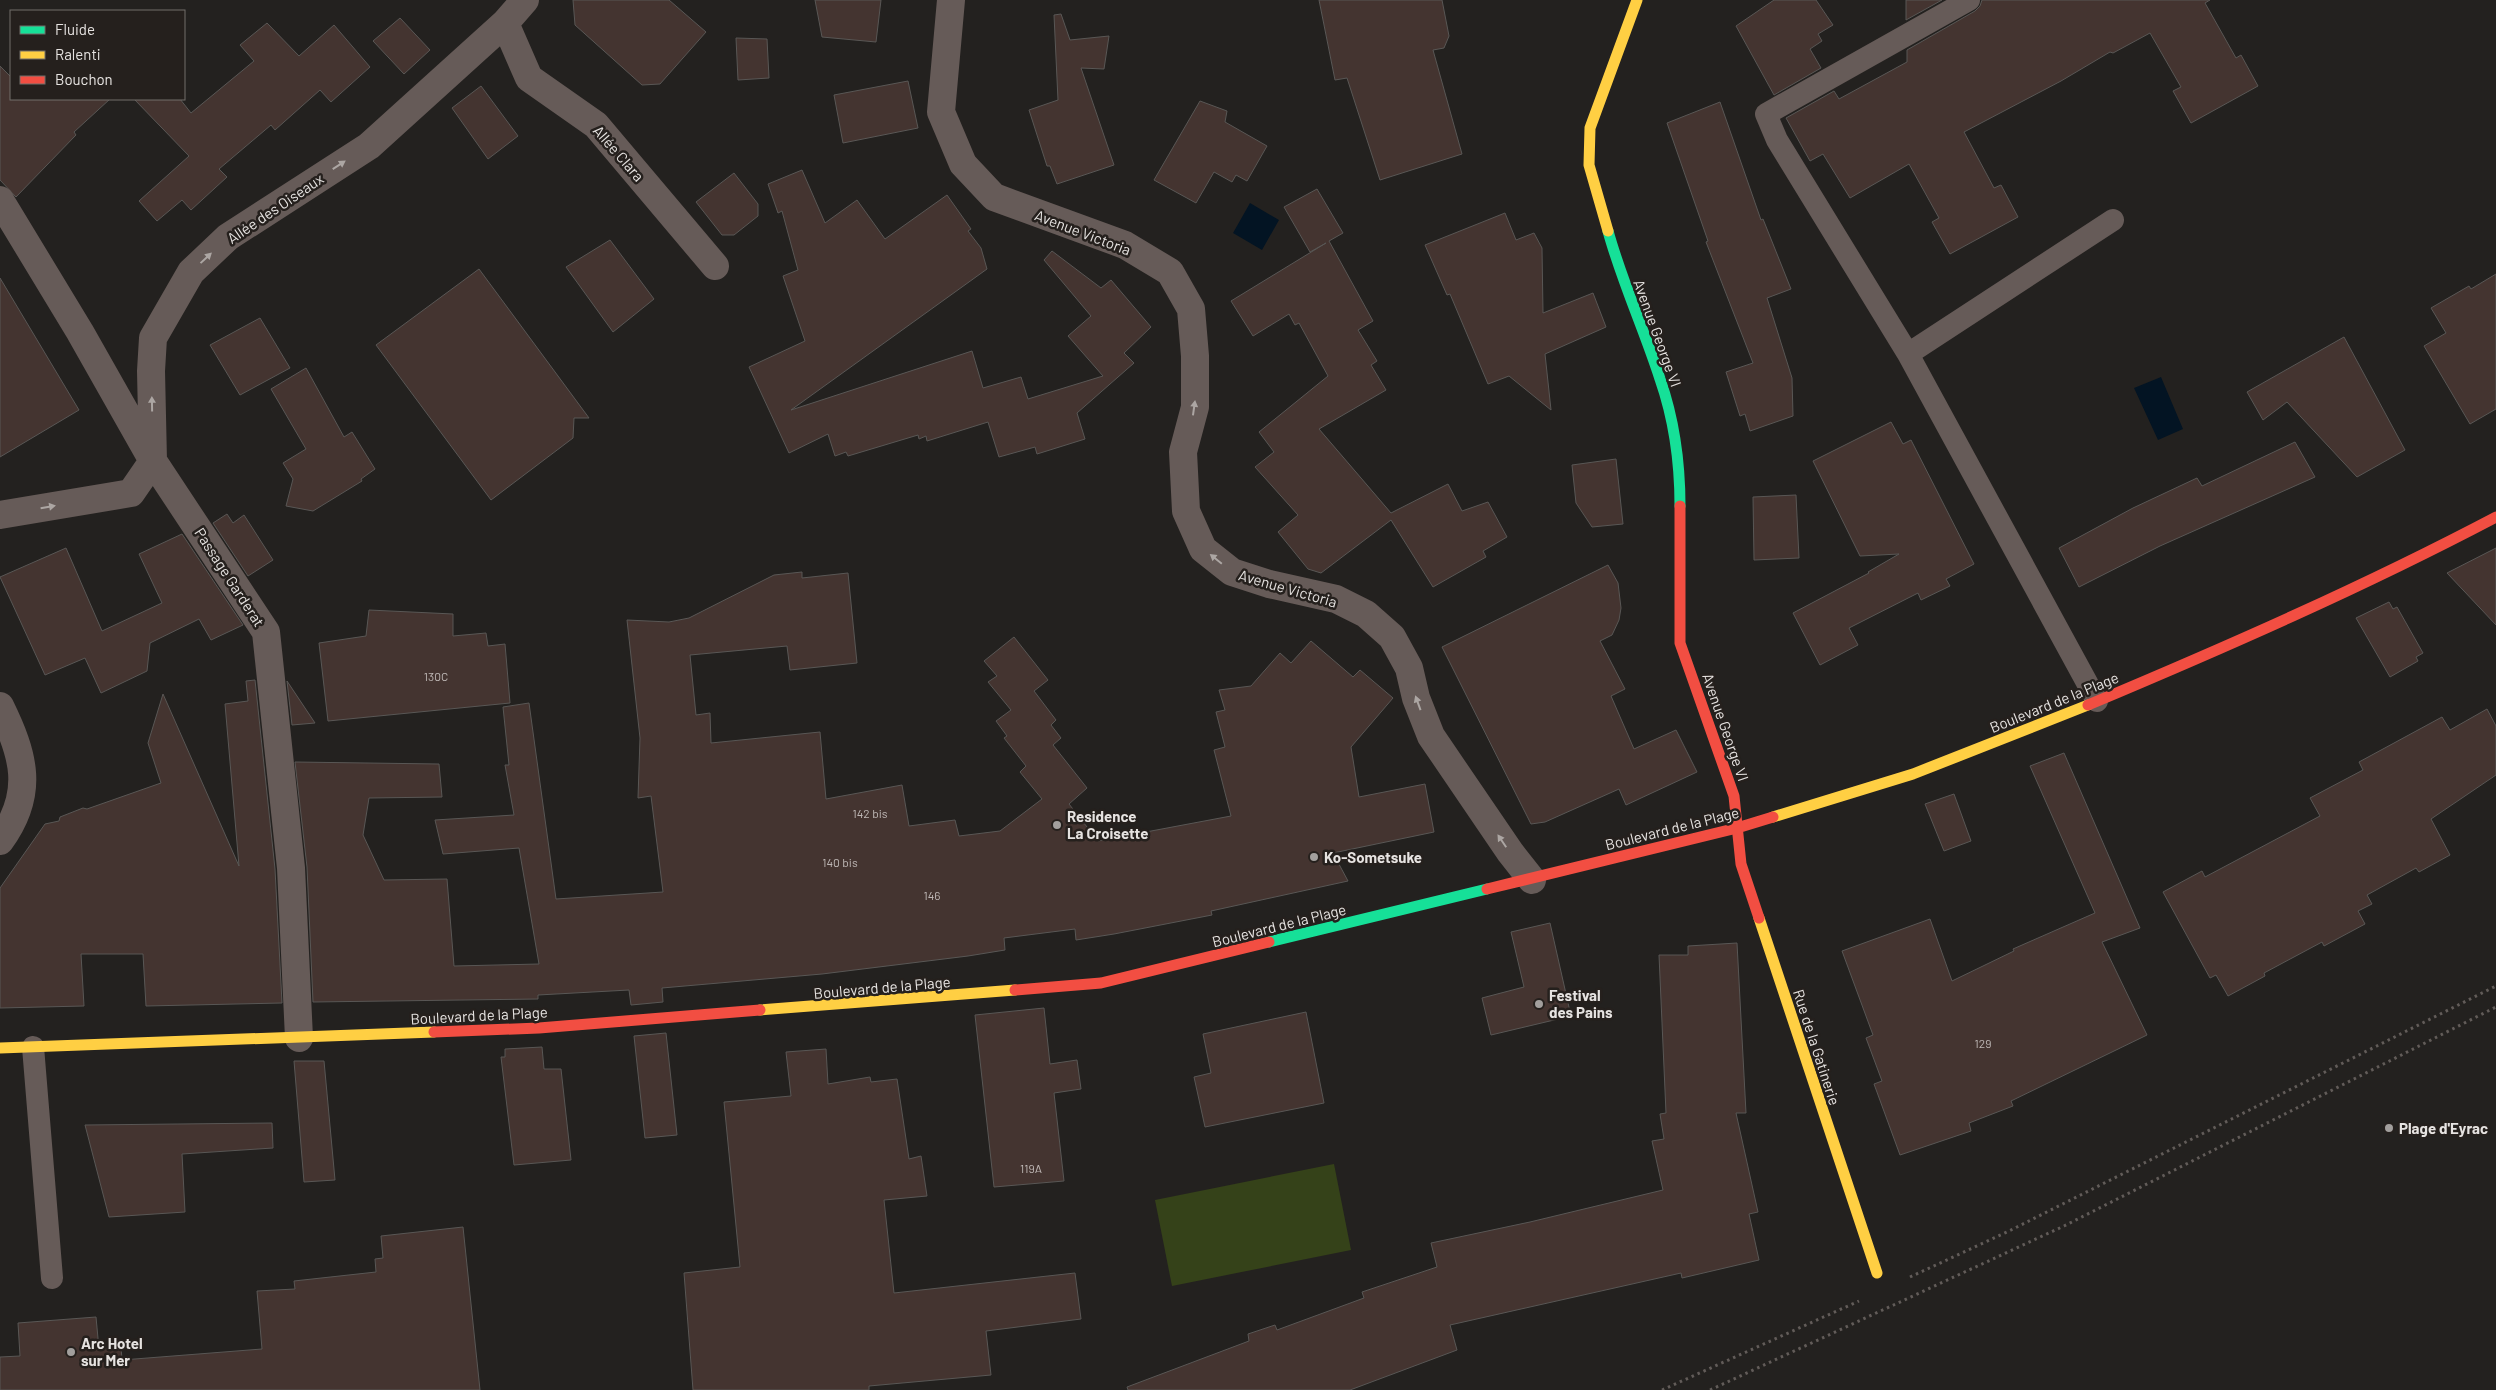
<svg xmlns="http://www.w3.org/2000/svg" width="2496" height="1390" font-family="Barlow,sans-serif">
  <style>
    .green { fill: #354219 }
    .water { fill: #031423 }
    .building { fill: #443430; stroke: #595755 }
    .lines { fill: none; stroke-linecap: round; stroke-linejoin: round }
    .path { stroke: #625c59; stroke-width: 3; stroke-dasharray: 2.5 4; stroke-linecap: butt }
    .lane { stroke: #665b58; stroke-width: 22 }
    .street { stroke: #665b58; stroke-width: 28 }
    .fast { stroke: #16e098; stroke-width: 11 }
    .slow { stroke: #ffcf43; stroke-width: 11 }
    .jam { stroke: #f24e42; stroke-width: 11 }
    .oneway { fill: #aca6a3 }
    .poi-dot { fill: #a29f9d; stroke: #25201d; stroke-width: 2 }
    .labels { text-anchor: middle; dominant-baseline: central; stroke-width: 5; stroke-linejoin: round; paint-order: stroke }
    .number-label { font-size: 12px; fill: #beb7b5 }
    .street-label { font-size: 15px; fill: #e6e3e1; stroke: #25201d }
    .poi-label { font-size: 15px; font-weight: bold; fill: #e6e3e1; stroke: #25201d; text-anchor: start }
  </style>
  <rect width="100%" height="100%" fill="#23211f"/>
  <path class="green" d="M1334,1164l17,86 -179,36 -17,-86z"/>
  <path class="water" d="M1250,203l29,17 -17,30 -29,-17z
    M2161,377l22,52 -25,11 -24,-52z"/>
  <path class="building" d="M573,0h96l37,32 -46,52 -18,1 -67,-60z
    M815,0h66l-5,42 -54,-5z
    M1319,0h123l7,36 -5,12 -11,2 29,104 -82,26 -33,-102 -12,2z
    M1774,0h42l17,25 -15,9 4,7 -12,8 11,19 -47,27 -38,-69z
    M1906,0h36l-36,20z
    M1982,0h228l-5,3 31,55 5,-3 17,31 -67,37 -18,-32 8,-4 -31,-54 -37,20 -3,-1 -49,29 -97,51 30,56 7,-3 17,32 -68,37 -18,-32 7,-4 -30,-54 -59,34 -27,-44 -13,7 -24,-43 48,-27 5,8 68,-37v-12l68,-39 5,-5z
    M1061,14l9,26 39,-4 -5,33 -23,-1 33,97 -57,19 -7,-18h-3l-18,-56 29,-10 -4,-85z
    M400,18l30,32 -26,24 -31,-33z
    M267,23l32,33 35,-31 36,42 -39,35 -11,-12 -45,40 -4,-5 -52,44 8,8 -36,33 -9,-10 -25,21 -18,-20 50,-45 -55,-57h46l11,14 63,-52 -14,-16z
    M736,38l31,1 2,39 -31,2z
    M0,66l11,11v22h99l-36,33 2,3 -60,62 -16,-17z
    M908,81l10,47 -75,15 -9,-48z
    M481,86l37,50 -30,23 -36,-51z
    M1200,101l27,10 -2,11 42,24 -20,35 -11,-6 -4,7 -18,-10 -18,31 -42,-23z
    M1720,102l41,118 2,-1 28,70 -24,9 25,80 1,38 -43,15 -5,-17 -5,2 -14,-44 27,-9 -47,-121 2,-1 -41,-118z
    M802,170l23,53 32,-23 28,39 62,-44 24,34 -3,2 13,17 6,21 -196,141 181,-59 11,37 38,-11 7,22 75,-23 -35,-40 23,-20 -47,-56 8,-9 49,37 10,-8 40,47 -27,26 10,10 -57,50 8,26 -48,15 -2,-7 -36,10 -11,-35 -61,19 -1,-5 -7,3 -1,-4 -70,21 -2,-4 -11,4 -7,-22 -39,19 -40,-86 56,-26 -22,-65 15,-6 -16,-59 -4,2 -10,-29z
    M734,173l24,31v12l-24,19h-12l-26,-33z
    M1317,189l26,44 -14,8 44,80 -15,9 19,31 -6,4 15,25 -67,39 72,84 57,-29 14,27 26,-9 19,35 -24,14 3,6 -53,30 -42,-67 -70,53 -13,-4 -30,-37 20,-17 -43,-48 19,-15 -15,-20 69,-56 -29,-53 -4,2 -6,-11 -36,22 -22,-35 95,-58 -16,9 -26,-45z
    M1505,213l11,27 18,-7 8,15 1,65 50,-20 13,34 -61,27 6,56 -42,-34 -21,8 -38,-90 -3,1 -22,-50z
    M610,240l44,59 -41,33 -47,-65z
    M479,269l110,149h-15l-1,20 -82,62 -115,-155z
    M2496,274v135l-26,15 -46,-78 22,-13 -15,-25 38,-22 2,3z
    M0,278l79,132 -79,47z
    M260,318l30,50 -50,27 -30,-50z
    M2344,337l61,113 -48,27 -70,-75 -24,18 -16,-28z
    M306,368l38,69 8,-5 23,37 -14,10 1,2 -49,30 -27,-5 7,-27 -10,-16 23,-14 -35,-60z
    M1891,422l12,22 8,-4 63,124 -28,15 4,7 -29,14 -3,-7 -69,35 9,17 -38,20 -27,-52 76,-40 -1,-1 31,-18 -39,2 -47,-95z
    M2295,442l20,35 -155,69 -81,41 -20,-39 74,-40 64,-30 5,8z
    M1616,459l7,65 -31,3 -16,-24 -4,-38z
    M1796,495l3,63 -45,2 -1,-63z
    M227,514l6,9 11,-8 29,45 -25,16 -35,-53z
    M182,534l61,91 -32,15 -12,-21 -49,24 -3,28 -46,22 -16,-35 -40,17 -45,-98 66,-29 36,83 60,-28 -23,-49z
    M2496,548v77l-49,-52z
    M1608,565l10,18 3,25 -2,12 -7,15 -12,6 25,48 -14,7 23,53 42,-19 21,42 -71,33 -7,-16 -74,33 -14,2 -89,-177z
    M802,572v6l46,-5 9,90 -67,7 -3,-24 -97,9 6,60 14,-2 1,30 109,-11 6,67 76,-14 7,41 46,-6 4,16 41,-5 42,-32 -22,-27 6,-6 -22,-28 3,-2 -11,-15 15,-11 -23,-28 9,-6 -13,-15 30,-24 34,43 -14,11 22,29 -5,5 10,13 -8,7 34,43 -18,16 29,37 133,-25 -17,-66 11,-3 -9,-35 9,-2 -6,-20 32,-4 29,-33 11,10 20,-22 42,36 7,-7 33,28 -42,49 8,50 66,-13 9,48 -101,21 15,28 -137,30 1,4 -98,19 -38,6 -1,-11 -71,9 1,12 -37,6 -146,18 -160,14 1,14 -32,3 -2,-15 -91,5v4l-225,3 -6,-135 -12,-105 144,2 3,33 -73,1 -6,37 21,45 63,-1 7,87 85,-2 -20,-116 -76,6 -8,-34 79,-5 -9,-50h4l-6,-58 26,-4 27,196 107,-7 -12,-96 -13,2 2,-60 -13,-118 42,2 20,-4 85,-43z
    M2389,602l4,7 4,-2 26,46 -7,4 2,4 -28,16 -34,-59z
    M369,610l84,4v22l33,-3 2,13 17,-2 5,59 -182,18 -9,-78 47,-7z
    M255,680l20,189 7,134 -136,3 -3,-52h-62l3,52 -84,2v-120l45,-64 14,-3 1,-4 23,-9 4,1 74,-26 -13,-40 15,-49 76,172 -14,-162 23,-3 -2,-20z
    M287,681l28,42 -23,2z
    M2487,709l9,17v49l-65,44 19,36 -31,17 -3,-4 -49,27 5,9 -14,7 7,13 -41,22 -2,-4 -58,31 1,3 -37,20 -12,-21 -6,3 -47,-86 39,-21 3,6 115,-61 -10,-18 53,-28 -4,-8 83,-45 8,13z
    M2064,753l76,175 -38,14 45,93 -136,66 2,5 -44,17 2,8 -71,24 -26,-71 8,-3 -16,-43 7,-3 -31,-84 88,-32 22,62 62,-30 -1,-2 82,-36 -65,-147z
    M1954,794l17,47 -27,10 -19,-47z
    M1550,923l21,93 -80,19 -9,-37 42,-11 -13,-55z
    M1737,943l9,170h-10l22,99 -9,2 10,46 -77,18 -1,-5 -231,52 7,25 -107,40h-222l-1,-3 122,-46 -1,-7 27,-9 2,5 87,-32 -2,-6 75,-25 -6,-24 99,-21 133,-32 -11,-49 12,-2 -4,-25 6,-1 -7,-158h29v-9z
    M1044,1008l6,56 27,-4 4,29 -27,4 10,88 -70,6 -19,-172z
    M1306,1012l18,91 -119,24 -11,-50 17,-4 -8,-39z
    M666,1033l11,102 -32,3 -11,-102z
    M542,1047l2,22h17l10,91 -57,5 -13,-108h4v-8z
    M826,1049l2,35 42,-7 1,5 26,-3 12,80 12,-3 6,40 -43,4 10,93 181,-20 6,46 -95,12 5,44 -122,11v4h-176l-9,-117 56,-6 -16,-165 67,-6 -5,-44z
    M294,1061h30l11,119 -31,2z
    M272,1123l1,25 -91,6 3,58 -76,5 -24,-92z
    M463,1227l17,163h-480v-33l20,-1 -2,-33 78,-6 3,32 22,-2 1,13 140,-11 -5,-58 38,-2 -1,-8 82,-9 -1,-13 8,-1 -2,-22z"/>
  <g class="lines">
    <path class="path" d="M1910,1277l97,-45 489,-246
      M1662,1390l197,-89
      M1710,1390l354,-164 432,-219"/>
    <path class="lane" d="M1969,0l-203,114 11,26 131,214 189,347
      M1908,354l205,-134
      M33,1047l19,231"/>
    <path class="street" d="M951,0l-10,112 22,52 31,33 131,48 45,27 21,37 4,47v51l-12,45 3,59 17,38 29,23 37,12 67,15 30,15 26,23 17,31 7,30 15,38 79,116 22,28
      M505,23l24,55 67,47 119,141
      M0,200l80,132 73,129 113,171 25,236 8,170
      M0,515l131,-22 22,-32 -2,-90 2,-33 38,-66 37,-35 141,-91 136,-123 20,-23
      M0,706c24,49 35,87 0,135"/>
    <path class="fast" d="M1608,231c14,51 36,98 52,148 14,40 20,85 20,127
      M1269,942l218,-53"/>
    <path class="slow" d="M1608,231l-19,-66 1,-37 47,-128
      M1773,817l140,-43 175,-69
      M1759,918l118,355
      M760,1010l255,-20
      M0,1048l434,-16"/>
    <path class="jam" d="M1680,506v137l54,153 7,68 18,54
      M2088,705c138,-58 275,-118 408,-188
      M1487,889l250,-61 36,-11
      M1015,990l86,-7 168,-41
      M434,1032l105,-4 221,-18"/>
  </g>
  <defs><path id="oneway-solid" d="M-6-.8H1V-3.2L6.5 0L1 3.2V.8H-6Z" transform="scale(1.25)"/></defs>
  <g class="oneway">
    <use href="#oneway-solid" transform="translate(339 165) rotate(-33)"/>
    <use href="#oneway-solid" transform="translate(206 258) rotate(-43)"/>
    <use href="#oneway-solid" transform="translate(152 404) rotate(-91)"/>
    <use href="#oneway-solid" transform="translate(1194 408) rotate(-82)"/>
    <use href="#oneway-solid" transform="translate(48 507) rotate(-10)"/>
    <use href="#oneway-solid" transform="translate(1216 559) rotate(-141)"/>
    <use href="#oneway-solid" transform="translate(1418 703) rotate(-110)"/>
    <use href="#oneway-solid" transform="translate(1502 841) rotate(-124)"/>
  </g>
  <g class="poi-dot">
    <circle cx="1057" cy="825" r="5"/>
    <circle cx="1314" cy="857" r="5"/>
    <circle cx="1539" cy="1004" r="5"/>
    <circle cx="2389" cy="1128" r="5"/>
    <circle cx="71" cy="1352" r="5"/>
  </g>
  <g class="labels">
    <g class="number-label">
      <text x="436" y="676">130C</text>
      <text x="870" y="813">142 bis</text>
      <text x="840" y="862">140 bis</text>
      <text x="932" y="895">146</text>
      <text x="1983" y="1043">129</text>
      <text x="1031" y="1168">119A</text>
    </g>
    <g class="street-label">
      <text transform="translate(619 153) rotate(49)">Allée Clara</text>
      <text transform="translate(275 208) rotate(-34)">Allée des Oiseaux</text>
      <text transform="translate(1083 232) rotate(21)">Avenue Victoria</text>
      <text transform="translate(1658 333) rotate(70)">Avenue George VI</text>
      <text transform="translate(230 577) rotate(57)">Passage Garderat</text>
      <text transform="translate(1288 588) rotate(16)">Avenue Victoria</text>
      <text transform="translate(2054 702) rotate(-22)">Boulevard de la Plage</text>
      <text transform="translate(1726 727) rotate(71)">Avenue George VI</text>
      <text transform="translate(1672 828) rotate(-14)">Boulevard de la Plage</text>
      <text transform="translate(1279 925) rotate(-14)">Boulevard de la Plage</text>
      <text transform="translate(882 987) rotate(-5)">Boulevard de la Plage</text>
      <text transform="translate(479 1015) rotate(-3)">Boulevard de la Plage</text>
      <text transform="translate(1817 1047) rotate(72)">Rue de la Gatinerie</text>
    </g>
    <g class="poi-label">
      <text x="1067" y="816">Residence<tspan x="1067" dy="17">La Croisette</tspan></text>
      <text x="1324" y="857">Ko-Sometsuke</text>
      <text x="1549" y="995">Festival<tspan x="1549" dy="17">des Pains</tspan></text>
      <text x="2399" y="1128">Plage d'Eyrac</text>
      <text x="81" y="1343">Arc Hotel<tspan x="81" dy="17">sur Mer</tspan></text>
    </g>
  </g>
  <rect x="10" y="10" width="175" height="90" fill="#25201d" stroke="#726e6b"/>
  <rect x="20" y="26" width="25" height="8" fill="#16e098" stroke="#726e6b"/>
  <text x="55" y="35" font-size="15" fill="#e6e3e1">Fluide</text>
  <rect x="20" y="51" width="25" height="8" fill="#ffcf43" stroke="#726e6b"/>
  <text x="55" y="60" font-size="15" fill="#e6e3e1">Ralenti</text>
  <rect x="20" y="76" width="25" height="8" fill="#f24e42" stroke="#726e6b"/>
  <text x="55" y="85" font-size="15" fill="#e6e3e1">Bouchon</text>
</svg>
